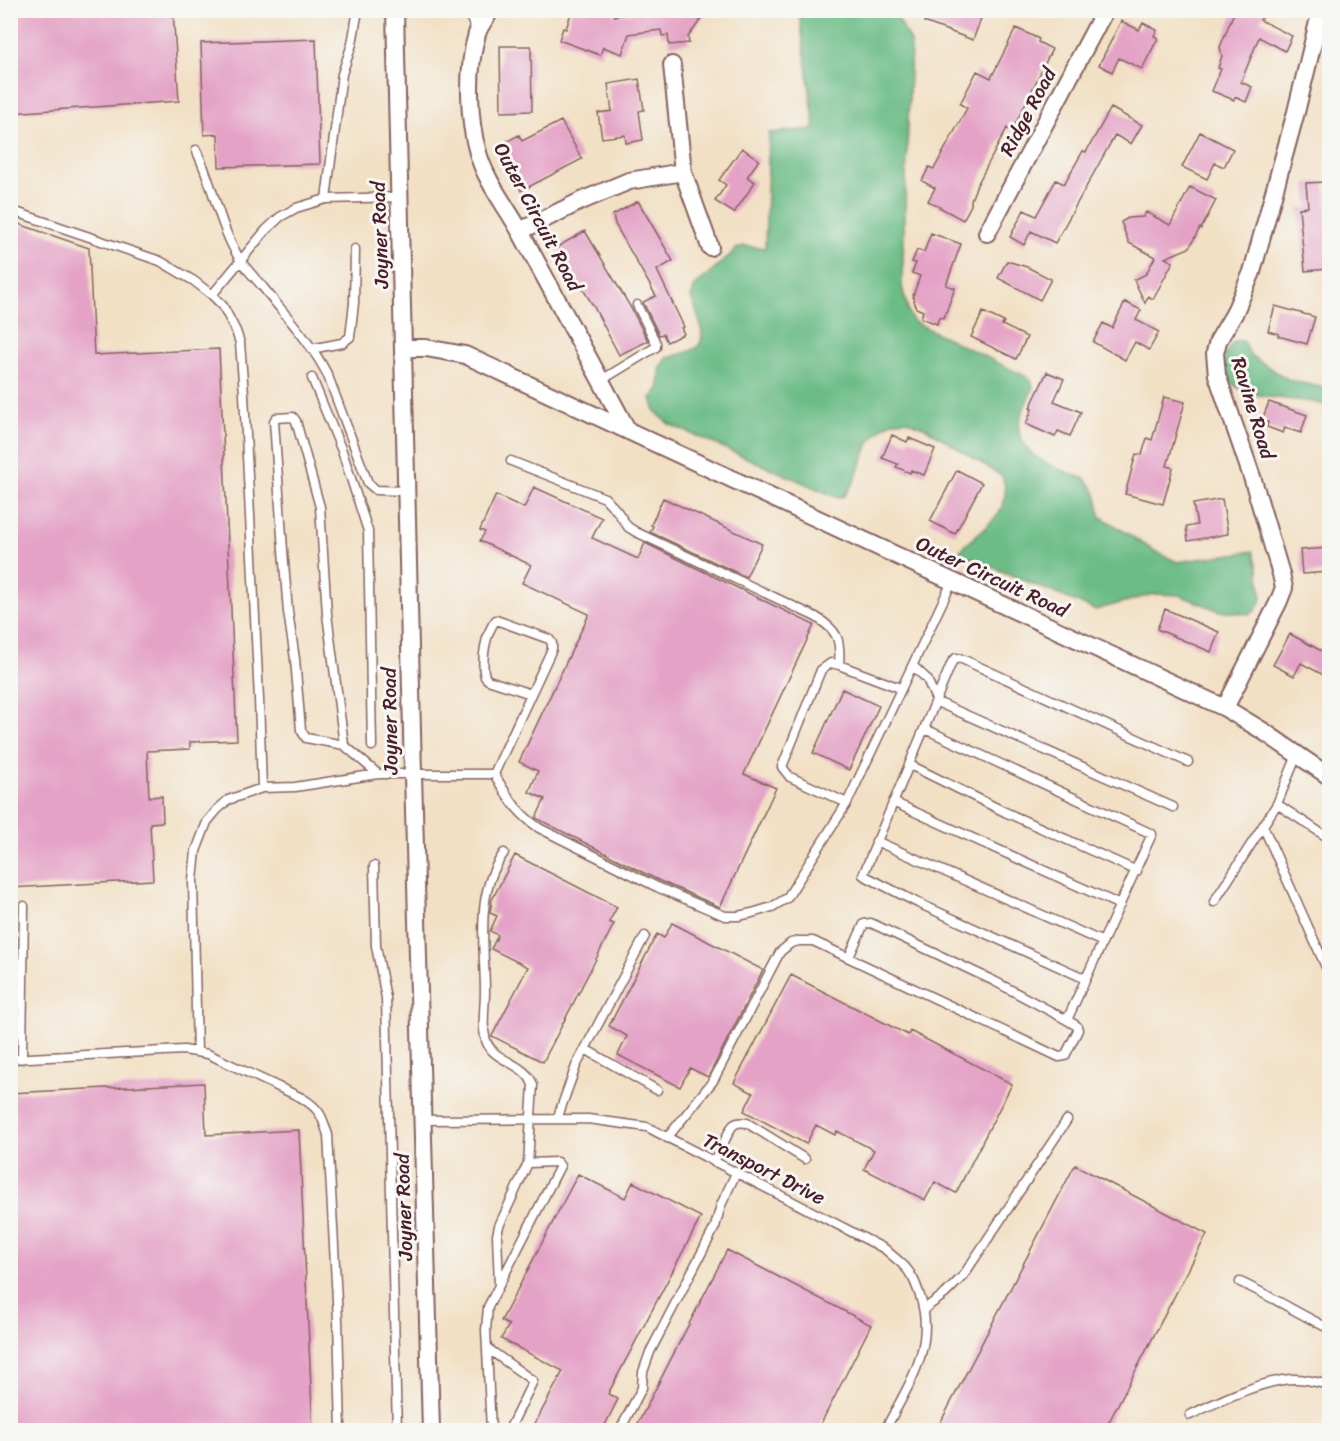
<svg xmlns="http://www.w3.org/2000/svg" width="1340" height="1441" font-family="Sriracha,sans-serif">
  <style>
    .forest { fill: #6cbc86; stroke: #5b6e58; stroke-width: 1.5 }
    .building { fill: #e4a3c6 }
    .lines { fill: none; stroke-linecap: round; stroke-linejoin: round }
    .service-casing { stroke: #856361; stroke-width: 11 }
    .minor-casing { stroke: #856361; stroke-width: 20 }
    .service { stroke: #fff; stroke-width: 8 }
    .minor { stroke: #fff; stroke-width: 16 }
    .labels { text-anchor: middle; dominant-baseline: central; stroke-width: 6; stroke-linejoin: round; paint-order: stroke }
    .street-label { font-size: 20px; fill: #4a1f2b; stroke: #f6f6f2 }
  </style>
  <rect width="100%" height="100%" fill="#f6f6f2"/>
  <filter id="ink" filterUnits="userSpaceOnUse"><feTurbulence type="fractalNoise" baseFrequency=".0167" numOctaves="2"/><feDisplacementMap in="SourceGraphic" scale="12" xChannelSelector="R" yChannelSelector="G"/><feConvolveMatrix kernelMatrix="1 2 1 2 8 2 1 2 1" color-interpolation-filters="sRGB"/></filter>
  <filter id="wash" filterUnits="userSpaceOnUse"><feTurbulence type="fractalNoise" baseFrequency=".008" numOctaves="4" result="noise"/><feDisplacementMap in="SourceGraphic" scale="24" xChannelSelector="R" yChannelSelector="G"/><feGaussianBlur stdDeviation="1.35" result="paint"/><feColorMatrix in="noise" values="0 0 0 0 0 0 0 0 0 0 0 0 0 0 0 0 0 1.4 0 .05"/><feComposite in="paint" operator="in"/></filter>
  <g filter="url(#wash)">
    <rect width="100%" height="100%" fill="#f2e0c5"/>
    <path class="forest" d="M799,11h100l-2,5 14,28 -9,243 8,30 4,5 113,55 5,5 1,6c-4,10 -12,24 -14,35 -3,34 41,47 66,56 12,11 14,22 15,37l51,33 26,13 76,-11 5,16 4,32 -7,12 -5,3 -30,-3 -41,-16 -25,-1 -59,16 -137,-57c21,-25 59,-39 44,-77l-76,-48 -20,-8 -12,1 -11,6 -13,14 -16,41 -10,14 -6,2 -169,-74 -14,-13 -4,-13 8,-9 1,-19 5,-11c10,-4 24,-6 32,-12 12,-9 -2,-38 -6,-50l4,-11 43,-38 7,-2 20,2 4,-115 46,-4z
      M1237,341h6l8,15 38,24 40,9v17c-22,-7 -47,-6 -70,-11 -8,-2 -24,-7 -29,-14 -11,-11 -6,-34 7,-40z"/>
    <g id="blocks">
      <path class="building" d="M10,10h163l6,91 -169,12z
        M572,10h44l-2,6 39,-6h55l-20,27 1,6 -20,2 -1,-10 -6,1 -1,-6 -32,4 -7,20 -19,-7 -3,8 -41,-15 4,-12 3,1z
        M928,10h56l-11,30 -49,-18z
        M1235,10h33l-8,10 32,16 -7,15 -26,-14 -18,45 11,5 -6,15 -11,-5 -1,3 -22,-9 9,-22 -3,-1 4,-12 -2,-9z
        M1121,21l18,9 4,-7 14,7 -3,6 4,2 -16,31 -23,-11 -7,14 -13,-7z
        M1016,28l23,11 -1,3 14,7 -40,82 -5,-3 -31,59 -5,13v5l-8,15 -35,-19 7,-13 -13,-7 7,-14 5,2 33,-61 -7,-4 17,-33 14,7z
        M316,39l4,125 -101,3 -1,-33 -14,1 -3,-92z
        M500,46h31l1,65 -31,1z
        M639,79l5,31 -5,1 4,29 -17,3 -1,-8 -23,3 -4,-25 14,-2 -4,-27z
        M1111,108l31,17 -11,19 -16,-9 -60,108 -24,-12 -7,14 -14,-8 14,-27 12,6 20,-36 8,4 19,-33 3,1z
        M561,121l21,38 -61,32 -21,-46 19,-10 3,6z
        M1200,132l33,17 -9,18 -9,-4 -8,16 -25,-12z
        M742,148l17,12 -12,17 8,5 -21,31 -19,-12 11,-16 -7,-5z
        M1325,182l4,47v40l-24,2 -6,-63 9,-1 -2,-24z
        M1190,187l26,13 -15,29 -1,-1 -11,20 -24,10 8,4 -20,37 -5,-3 -3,7 -11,-23 12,-6 9,-17 -26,-14 -8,-21 7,-4 15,-1 3,-5 24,13z
        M638,201l35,60 -16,9 27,57 -3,1 3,6 -17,8 -4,-8 -4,1 -16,-33 13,-6 -41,-72 -2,-9z
        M10,221l79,27 5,107 125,-6 18,391 -47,2v7l-43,2 2,46 13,-1 1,26 -13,1 3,57 -143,8z
        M585,231l46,77 17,33 -29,14 -25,-48 -37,-60z
        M931,233l30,11 -15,41 9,3 -11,30 -5,-1 -2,7 -16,-6 2,-7 -7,-3 -3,-12 7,-20 -8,-3 4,-10 -4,-1 5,-12 7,2z
        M1007,261l20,6 24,12 -11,21 -42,-22z
        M1125,302l16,8 -5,10 23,12 -10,18 -14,-8 -10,18 -32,-18 10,-19 9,5z
        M1275,306l40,11 -8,27 -29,-8 1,-2 -11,-3z
        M983,312l21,10 -2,3 25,12 -11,22 -45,-22z
        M1047,372l17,7 -10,22 27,11 -11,24 -12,-5 -3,6 -29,-13 6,-15 -2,-1z
        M1164,397l21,5 -18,64 6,2 -10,36 -38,-10 11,-40 6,1 5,-17 5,2z
        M1269,402l38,13 -6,18 -16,-5 -2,5 -16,-6 1,-5 -6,-2z
        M892,435l15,7 2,-4 26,11 -11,26 -13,-5 -1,3 -14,-6 2,-3 -16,-6z
        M957,470l25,13 -27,51 -25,-13z
        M534,487l68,31 -10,20 46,21 7,-16 169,82 -70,149 32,14 -56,119 -60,-26 -124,-63 9,-19 -16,-7 9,-21 -19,-9 70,-148 -67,-31 9,-18 -51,-24 5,-9 -5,-2 16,-35 28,13z
        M663,498l99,46 -16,33 -96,-45 3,-6 -2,-1z
        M1222,499l6,35 -40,7 -2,-14 11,-2 -4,-21z
        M1329,548v24l-27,2 -2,-24z
        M1165,609l54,23 -8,20 -54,-23z
        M1290,634l39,21v23l-28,-15 -7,13 -21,-11z
        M842,689l37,17 -30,64 -36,-17z
        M515,855l102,52 -8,15 5,2 -71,138 -51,-26 36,-69 -37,-18 7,-14 -8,-4 7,-15 -7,-3 2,-13z
        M672,923l91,47 -55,107 -18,-9 -10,19 -62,-32 9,-19 -18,-10 48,-92 7,4z
        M791,975l117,60 2,-4 102,53 -56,109 -21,-11 -10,18 -61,-31 10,-19 -37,-19 -2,4 -19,-10 -10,19 -62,-33 9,-18 -19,-10z
        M204,1083l2,52 93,-5 14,301h-303v-338z
        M1075,1165l132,69 -103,197h-168z
        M578,1174l47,24 8,-16 68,35 -93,177 10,5 -16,32h-71l32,-60 -62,-32 8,-14 -8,-4z
        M727,1250l144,75 -39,77 -15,29h-183z"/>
    </g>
  </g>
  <g filter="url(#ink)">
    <use href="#blocks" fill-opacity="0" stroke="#856361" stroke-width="1.5"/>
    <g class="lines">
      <g class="service-casing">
        <path id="service" d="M467,10l10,22
          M196,150c18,35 23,78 45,111 6,9 14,17 21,25 23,29 50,57 66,90l40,107 8,7 31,1
          M326,199l16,-125 10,-30 6,-34
          M10,210l150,51 34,20 18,14 11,11 13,25 4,12 4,51 15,305 3,89
          M212,295l54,-65 14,-13 16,-9 30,-9 74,-2
          M311,349l31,-6 8,-6 4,-34 1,-54
          M312,378l30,73 26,80 4,215
          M600,381l56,-34v-4l-19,-38
          M511,461l94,37 12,13 11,16 8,5 180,85c22,14 25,22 23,48
          M913,666l14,13 10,23 236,105
          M925,729l227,105 -85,186
          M344,745l-17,-131 -7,-107 -24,-86 -3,-4 -17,1 -2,3 9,129 5,62 7,47 6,71 5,8 38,7 34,29
          M910,765l95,47 132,59
          M494,774c15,24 21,37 45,54l118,59 68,29h13l14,-3 20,-6 15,-9 60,-95 105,-221
          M494,774l58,-125v-6l-3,-4 -53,-19c-11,13 -15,41 -11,57l3,3 43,14
          M893,802l227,103
          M847,803l-57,-26 -8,-10 39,-97 10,-7 8,2 61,23
          M1277,804l53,35
          M1263,826l67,150
          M876,841l227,101
          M374,866l2,80 10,52 11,432
          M1214,902l63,-98 20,-49
          M1086,979l-168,-76 -55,-28 89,-213 4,-4 6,1 226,103
          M585,1049l72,41
          M197,1052l-4,-172 3,-29 11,-29 10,-12 11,-10 34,-12 33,-1 83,-13h116
          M10,1059l174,-9 24,4 94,44c18,11 20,18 26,37l10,185 3,110
          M22,1059l2,-153
          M557,1119l19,-53 69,-130
          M422,1120l166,-1 59,8 238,122c5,5 12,10 17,15 10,9 14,20 18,32 17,51 -13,91 -35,134
          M667,1138l46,-57 67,-129 11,-9 8,-2h14l246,116 6,-1 13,-26 -1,-4 -10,-6 -73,-39 -123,-58 -7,1 -15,33
          M714,1162l17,-34c4,-6 9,-6 16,-5l58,36
          M1240,1282c31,14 59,32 90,47
          M499,1284l-2,-49 2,-9 29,-63 5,-78c-7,-22 -38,-23 -46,-42 -6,-14 -2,-36 -2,-51 0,-47 -11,-98 19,-139
          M924,1309l21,-15 18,-18 104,-156
          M487,1348l46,33 -24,49
          M1190,1415c27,-13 76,-37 107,-36 10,0 22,4 33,6
          M491,1430l-5,-100 2,-23 72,-141 -3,-4 -29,1
          M620,1430l22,-42 1,-16 7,-20 65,-125 6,-22 15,-32"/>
      </g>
      <g class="minor-casing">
        <path id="minor" d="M395,10l18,764 18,656
          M491,10c-5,8 -12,16 -14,24 -10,32 -9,87 1,119 8,29 29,54 43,80 36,66 71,132 107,198
          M672,65l11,107 27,75
          M520,231l61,-30 48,-20 54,-9
          M987,233l118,-223
          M404,348h22l39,7 760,353 38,23 67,46
          M1225,708l53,-105 6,-15 -3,-14 -28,-94 -36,-105 -2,-22 3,-12 16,-27 18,-42 44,-160 25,-102"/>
      </g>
      <use href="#service" class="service"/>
      <use href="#minor" class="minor"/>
    </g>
  </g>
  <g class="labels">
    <g class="street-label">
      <text transform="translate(1028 112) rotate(-62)">Ridge Road</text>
      <text transform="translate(538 217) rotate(62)">Outer Circuit Road</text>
      <text transform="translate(380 235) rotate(-92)">Joyner Road</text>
      <text transform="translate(1253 408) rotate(73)">Ravine Road</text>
      <text transform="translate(992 577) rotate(25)">Outer Circuit Road</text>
      <text transform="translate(390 721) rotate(-91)">Joyner Road</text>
      <text transform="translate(764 1169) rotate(27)">Transport Drive</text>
      <text transform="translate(404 1207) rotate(-92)">Joyner Road</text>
    </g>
  </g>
  <rect width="1340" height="1441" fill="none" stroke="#f6f6f2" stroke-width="36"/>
</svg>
